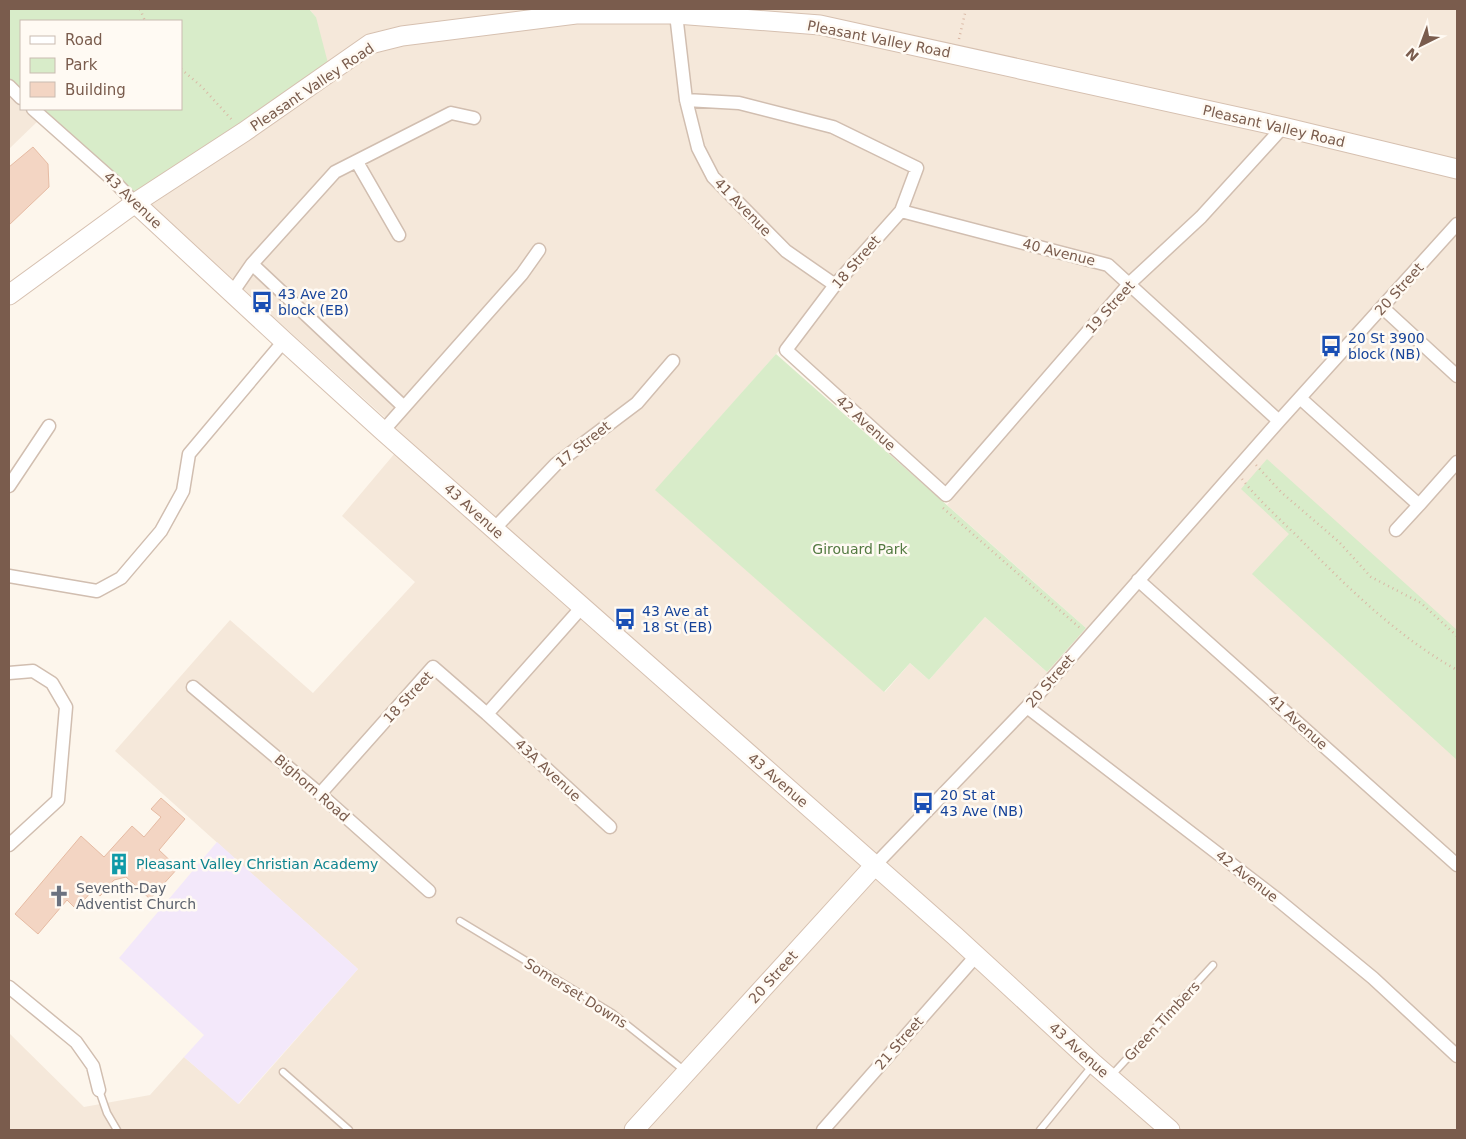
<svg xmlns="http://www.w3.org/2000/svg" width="1466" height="1139" font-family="'DejaVu Sans',sans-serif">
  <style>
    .residential { fill: #f5e8da; fill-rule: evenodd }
    .education { fill: #f3e8fa }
    .green { fill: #d8ecc9 }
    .building { fill: #f3d5c3; stroke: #e6bba3 }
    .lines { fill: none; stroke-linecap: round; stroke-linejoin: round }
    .lane-casing { stroke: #d1beb0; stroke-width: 9 }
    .street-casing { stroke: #d1beb0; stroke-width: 15 }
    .secondary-casing { stroke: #d6c0b0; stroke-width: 21 }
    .path { stroke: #d9b8a5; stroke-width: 2.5; stroke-dasharray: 1 4; stroke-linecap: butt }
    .lane { stroke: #fff; stroke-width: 6 }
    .street { stroke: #fff; stroke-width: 12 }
    .secondary { stroke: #fff; stroke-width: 19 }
    .labels { text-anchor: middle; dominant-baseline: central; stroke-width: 5; stroke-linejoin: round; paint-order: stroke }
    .street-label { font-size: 14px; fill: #7a5c4d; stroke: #fffaf3 }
    .transit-label { font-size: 14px; fill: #164399; stroke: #fffaf3; text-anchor: start }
    .park-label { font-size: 14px; fill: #537a41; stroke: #fffaf3 }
    .culture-label { font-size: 14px; fill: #0d838f; stroke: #fffaf3; text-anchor: start }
    .worship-label { font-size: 14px; fill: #5b616d; stroke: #fffaf3; text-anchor: start }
  </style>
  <rect width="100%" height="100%" fill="#fdf6ec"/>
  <path class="residential" d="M309,9h1148v1121h-1448v-97l75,74 66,-12 34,-38 55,47 119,-135 -243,-218 115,-131 83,73 102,-111 -73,-66 64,-76 -14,-16 -246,-222 170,-185zM784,345l14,7 158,142 -9,11 139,123 -39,44 -62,-55 -56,63 -19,-17 -25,29 -229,-202z
    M9,88l12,11v10h12l9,8 -33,32z"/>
  <path class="education" d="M217,842l141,127 -120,135 -54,-47 20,-22 -85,-77z"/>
  <path class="green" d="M9,9h300l7,8 13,50 -183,135 -113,-93h148v-88h-160v78l-12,-11z
    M776,354l310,274 -39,44 -62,-55 -56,63 -19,-17 -26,29 -229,-202z
    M1267,459l190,171v130l-205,-186 37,-40 -48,-45z"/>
  <path class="building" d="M33,147l15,17 1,23 -40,38v-58z
    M161,798l24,21 -26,31 19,18 -28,31 -24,-22 -12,3 -14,16 -7,-6 -17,19 -9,-9 -29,34 -23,-20 66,-78 23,21 28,-31 12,11 17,-20 -10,-8z"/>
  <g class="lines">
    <g class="lane-casing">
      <path id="lane" d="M460,921l152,92 73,58
        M283,1072l66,58
        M1111,1076l102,-111
        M99,1090l8,23 10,17
        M1040,1130l53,-65"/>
    </g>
    <g class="street-casing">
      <path id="street" d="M676,14l10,86 12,48 15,29 73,74 49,34
        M9,86l12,12
        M686,100l53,3 94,24 84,41 -16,43 -66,74 -49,65 160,145 184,-212 71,-66 82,-90
        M33,109l80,71 22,23
        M357,162l42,73
        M901,211l207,54 171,156
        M252,264l152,143
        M232,293l20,-29 83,-92 116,-59 23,5
        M1383,308l74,68
        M1300,398l119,107 38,-43
        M383,431l139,-157 17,-24
        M9,486l40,-60
        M494,529l62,-65 81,-61 36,-42
        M1396,530l23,-25
        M9,576l88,15 24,-13 40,-47 22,-40 6,-37 95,-113
        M1138,580l319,285
        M9,673l24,-2 19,12 14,24 -8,93 -49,45
        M193,687l127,107 109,97
        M1027,707l250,192 96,79 84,78
        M487,714l95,-107
        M320,794l113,-127 54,47 123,113
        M875,865l152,-158 252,-286 178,-197
        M9,987l67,55 17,24 6,24
        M823,1130l153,-174"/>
    </g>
    <g class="secondary-casing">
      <path id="secondary" d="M135,203l149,138 99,90 572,505 139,128 76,66
        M9,295l126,-92 109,-71 126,-88 32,-8 174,-22h100l144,11 463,102 174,42
        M634,1130l241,-265"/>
    </g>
    <path class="path" d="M140,9l5,12
      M959,39l7,-30
      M181,69l21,18 31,34
      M1256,465l25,27 58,50 32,35 50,26 36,33
      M1242,479c18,23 39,41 59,61 47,48 97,97 156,130
      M943,508l137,120"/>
    <use href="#lane" class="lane"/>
    <use href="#street" class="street"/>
    <use href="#secondary" class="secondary"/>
  </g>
  <defs>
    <g id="bus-bare" transform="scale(1.725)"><path d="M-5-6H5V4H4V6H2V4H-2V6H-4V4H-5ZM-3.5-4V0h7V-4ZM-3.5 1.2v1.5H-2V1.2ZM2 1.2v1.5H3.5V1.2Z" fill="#1a4fb4" stroke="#fffaf3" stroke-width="2.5" paint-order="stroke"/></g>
    <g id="building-bare" transform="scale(1.725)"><path d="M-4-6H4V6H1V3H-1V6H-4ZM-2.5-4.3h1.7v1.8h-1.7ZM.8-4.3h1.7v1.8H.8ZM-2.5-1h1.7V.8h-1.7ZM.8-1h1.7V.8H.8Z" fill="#0f9aa8" stroke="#fffaf3" stroke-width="2.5" paint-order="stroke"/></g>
    <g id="church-bare" transform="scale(1.725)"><path d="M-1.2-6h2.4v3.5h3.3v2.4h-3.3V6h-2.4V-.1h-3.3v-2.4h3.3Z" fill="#6b7280" stroke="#fffaf3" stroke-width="2.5" paint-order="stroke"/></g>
  </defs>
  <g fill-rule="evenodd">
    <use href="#bus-bare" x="262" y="302"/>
    <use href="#bus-bare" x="1331" y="346"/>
    <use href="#bus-bare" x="625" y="619"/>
    <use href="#bus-bare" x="923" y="803"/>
    <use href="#building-bare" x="119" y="864"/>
    <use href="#church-bare" x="59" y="896"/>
  </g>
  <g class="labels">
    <g class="street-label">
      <text transform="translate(879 39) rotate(11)">Pleasant Valley Road</text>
      <text transform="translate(312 87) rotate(-34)">Pleasant Valley Road</text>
      <text transform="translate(1274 126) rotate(13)">Pleasant Valley Road</text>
      <text transform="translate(133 200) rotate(44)">43 Avenue</text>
      <text transform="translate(743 207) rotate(46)">41 Avenue</text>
      <text transform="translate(1059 252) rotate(14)">40 Avenue</text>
      <text transform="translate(856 262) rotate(-49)">18 Street</text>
      <text transform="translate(1399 289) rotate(-48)">20 Street</text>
      <text transform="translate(1110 307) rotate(-48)">19 Street</text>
      <text transform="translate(866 423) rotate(42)">42 Avenue</text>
      <text transform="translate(583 444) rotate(-38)">17 Street</text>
      <text transform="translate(474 511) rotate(42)">43 Avenue</text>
      <text transform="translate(1050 681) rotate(-49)">20 Street</text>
      <text transform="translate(408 697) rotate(-47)">18 Street</text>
      <text transform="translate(1298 722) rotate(42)">41 Avenue</text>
      <text transform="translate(548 770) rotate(43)">43A Avenue</text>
      <text transform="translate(778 780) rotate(41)">43 Avenue</text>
      <text transform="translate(312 788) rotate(41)">Bighorn Road</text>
      <text transform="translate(1247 876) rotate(38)">42 Avenue</text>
      <text transform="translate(773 977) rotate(-48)">20 Street</text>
      <text transform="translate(576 993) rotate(32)">Somerset Downs</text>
      <text transform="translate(1162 1021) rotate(-47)">Green Timbers</text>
      <text transform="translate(899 1043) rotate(-49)">21 Street</text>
      <text transform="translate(1079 1050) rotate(42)">43 Avenue</text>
    </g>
    <g class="transit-label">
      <text x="278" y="294">43 Ave 20<tspan x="278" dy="16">block (EB)</tspan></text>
      <text x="1348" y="338">20 St 3900<tspan x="1348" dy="16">block (NB)</tspan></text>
      <text x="642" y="611">43 Ave at<tspan x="642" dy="16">18 St (EB)</tspan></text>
      <text x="940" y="795">20 St at<tspan x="940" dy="16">43 Ave (NB)</tspan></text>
    </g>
    <g class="park-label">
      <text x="860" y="549">Girouard Park</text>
    </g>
    <g class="culture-label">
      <text x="136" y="864">Pleasant Valley Christian Academy</text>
    </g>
    <g class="worship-label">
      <text x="76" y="888">Seventh-Day<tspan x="76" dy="16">Adventist Church</tspan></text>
    </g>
  </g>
  <rect width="1466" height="1139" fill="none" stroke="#7a5c4d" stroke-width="20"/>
  <rect x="20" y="20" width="162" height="90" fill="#fffaf3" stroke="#cabbb1"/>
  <rect x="30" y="36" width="25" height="8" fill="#ffffff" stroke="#cabbb1"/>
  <text x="65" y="45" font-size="15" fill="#7a5c4d">Road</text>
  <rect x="30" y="58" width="25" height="15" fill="#d8ecc9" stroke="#cabbb1"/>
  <text x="65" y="70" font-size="15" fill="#7a5c4d">Park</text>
  <rect x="30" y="82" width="25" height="15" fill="#f3d5c3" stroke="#cabbb1"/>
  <text x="65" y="95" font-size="15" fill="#7a5c4d">Building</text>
  <g transform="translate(1421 45) rotate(222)" stroke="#fffaf3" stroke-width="4" paint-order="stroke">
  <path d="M0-4L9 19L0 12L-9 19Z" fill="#7a5c4d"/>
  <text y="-8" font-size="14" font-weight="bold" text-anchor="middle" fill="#7a5c4d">N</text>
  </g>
</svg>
